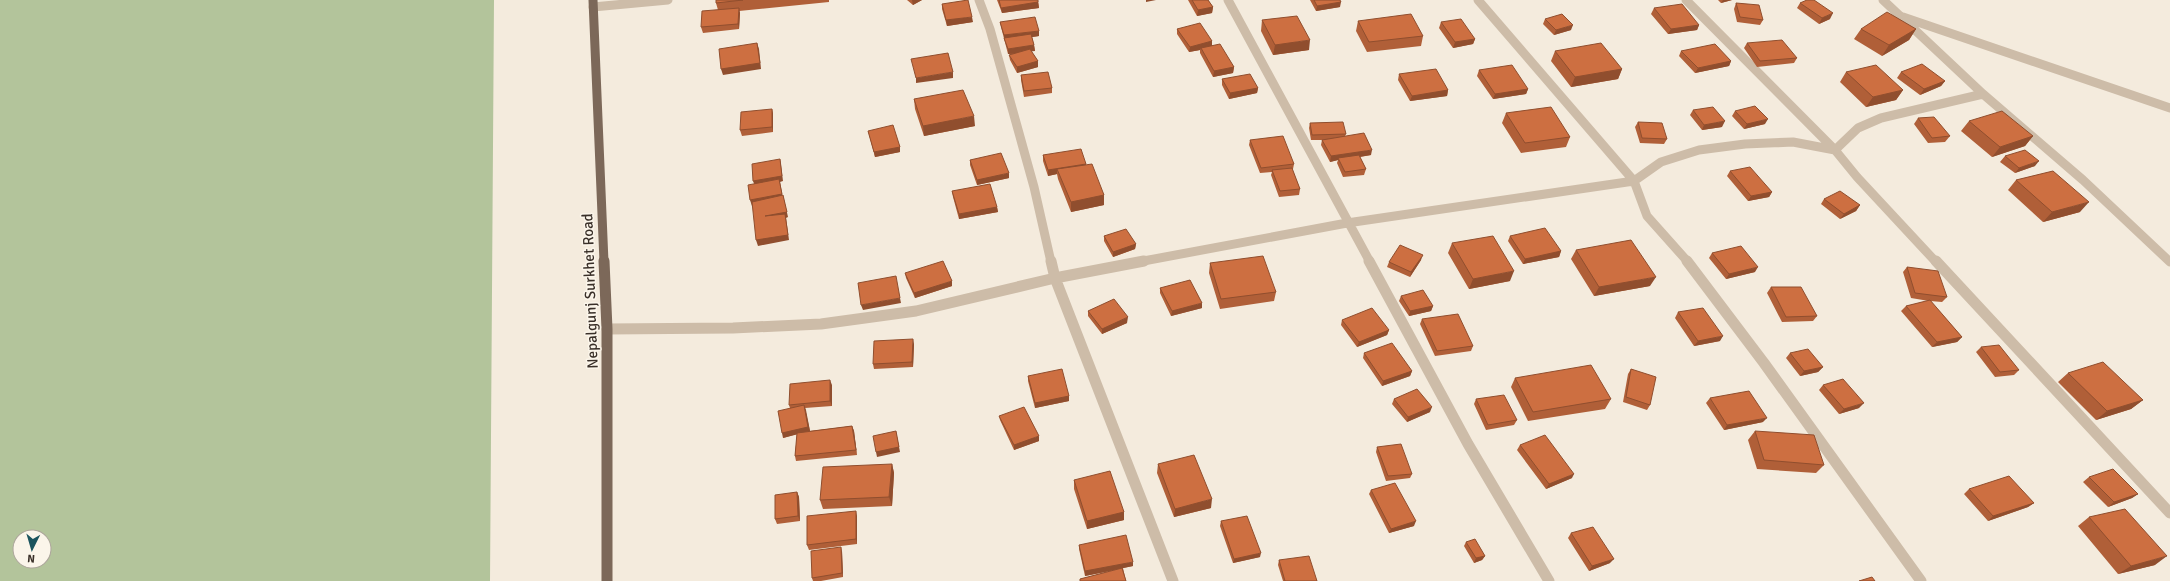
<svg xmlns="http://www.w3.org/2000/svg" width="2170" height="581" font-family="Signika,sans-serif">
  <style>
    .green { fill: #b3c49b; fill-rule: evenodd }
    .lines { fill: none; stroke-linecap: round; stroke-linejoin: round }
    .minor-far1 { stroke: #cdbca8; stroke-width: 9 }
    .minor { stroke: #cdbca8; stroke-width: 11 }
    .major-far1 { stroke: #7c6859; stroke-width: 9 }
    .major { stroke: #7c6859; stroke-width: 11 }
    .wall { fill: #b05f38 }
    .shaded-wall { fill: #904e2e }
    .building { fill: #cd6f41; stroke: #904e2e }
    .labels { text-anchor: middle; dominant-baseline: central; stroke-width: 3; stroke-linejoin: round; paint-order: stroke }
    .street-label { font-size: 15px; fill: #392f28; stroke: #fbf5ea }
  </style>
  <rect width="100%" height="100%" fill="#f4ebdd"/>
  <path class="green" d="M0,0h494l-4,581h-490zM20,537h24v24h-24z"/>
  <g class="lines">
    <path class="minor-far1" d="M979,0l11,29 44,158 17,75
      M1228,0l142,262
      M1478,0l156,181 13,35 41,46
      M1686,0l149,150 22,27 79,85
      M1883,0l100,94 100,86 87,82
      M593,7l75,-7
      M1903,17l267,91
      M1138,262l209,-39 287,-42 27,-19 38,-12 46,-6 48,-2 42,8 23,-22 23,-10 102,-24"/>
    <path class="minor" d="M1051,261l4,17 118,303
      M1369,261l99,183 81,137
      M1687,261l77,102 157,218
      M1936,261l234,252
      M607,329l126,-1 88,-4 95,-13 139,-33 89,-17"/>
    <path class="major-far1" d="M593,0l11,262"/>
    <path class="major" d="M604,261l3,68v252"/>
  </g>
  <path class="wall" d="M716,0h113v2l-90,9 1,2 -1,16 -36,4 -2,-6 17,-17 -2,-7z
    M907,0h15l-9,5z
    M997,0h41l1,8 -37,5z
    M1188,0h20l5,7 -1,6 -15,3z
    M1310,0h30v7l-24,4z
    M1718,0h14l-11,3z
    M1736,3l27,17 -3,5 -23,-3 -3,-13z
    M1800,3l30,16 -11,5 -22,-16z
    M942,4l31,18 -26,4 -5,-17z
    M1654,8l45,17 -2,5 -29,4 -17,-20z
    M1545,19l26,11 -17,5 -11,-11z
    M1262,20l47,30 -36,5 -12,-24z
    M1358,21l65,15 -2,10 -54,6 -11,-21z
    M1000,22l39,9v5l-7,1 2,8 1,6h-4l7,10v6l-21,6 -7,-13 -1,-5 4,-1h-5l-7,-27z
    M1441,22l34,17 -2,5 -20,4 -14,-20z
    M1177,29l35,12v5l22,21 -1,6 -20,4 -13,-24v-3l-11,2 -12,-18z
    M1861,29h55l-7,11 -27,16 -28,-17z
    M1747,43l50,15 -3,5 -37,4 -13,-19z
    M1555,51l67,18 -4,10 -47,8 -20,-26z
    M1681,51l50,10 -2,5 -34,7 -16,-17z
    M1479,70l49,19 -2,5 -33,5 -16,-23z
    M1846,72l57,18 -7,10 -30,7 -26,-25z
    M1901,72l44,9 -4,5 -21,9 -23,-17z
    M1399,74l49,16 -1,6 -37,5 -12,-21z
    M1021,75l31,13v5l-28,4 -3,-17z
    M1222,79l36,9 -1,5 -28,6 -7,-14z
    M914,99l61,27 -51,10 -9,-27z
    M772,109l1,5v18l-31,4 -2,-6z
    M1693,110l29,17 -20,3 -12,-15z
    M1735,111l30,13 -21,5 -12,-13z
    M1506,113l64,24 -4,10 -45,6 -19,-30z
    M1918,118l32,18 -5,6 -17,1 -14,-19z
    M1969,121l64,15 -8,10 -33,11 -31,-26z
    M1638,122l29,17 -3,5 -24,-1 -5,-16z
    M1310,123l36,11 -1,2 26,19 -11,2 6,12 -2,6 -21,2 -6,-14 1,-3 -8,2 -9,-17 1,-5h-11l-2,-12z
    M868,131l32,16v5l-25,5z
    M1250,140l44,24 -1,5h-1l8,20 -1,6 -20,2 -8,-22 1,-3 -12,1 -11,-28z
    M1043,155l43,10 18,30v10l-33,7 -13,-33 -1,-5 -9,2 -5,-15z
    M2005,156l30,10 -20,7 -15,-11z
    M970,160l39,18 -32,7 -7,-20z
    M1730,171l42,21 -3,5 -21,4 -21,-25z
    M2016,180l64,32 -37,10 -35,-32z
    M952,191l45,16 1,5 -39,7 -6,-22z
    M1824,199l36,6 -4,6 -16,8 -19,-15z
    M1104,236l32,8 -1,5 -22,8 -9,-16z
    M1510,236l51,15 -2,6 -36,7 -15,-23z
    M1452,243l58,38 -41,8 -21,-36z
    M1576,250l74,36 -56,10 -23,-37z
    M1712,253l43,19 -29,7 -17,-21z
    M1421,260l-11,17 -23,-10 2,-5z
    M1210,263l66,29 -2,9 -54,8 -11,-36z
    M1907,267l40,30 -5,5 -12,-1 32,36 -5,5 -25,5 -31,-36 5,-5 23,-5 -18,-3 -8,-26z
    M905,273l47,13 -37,12 -9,-20z
    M1771,287l46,29 -4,5 -31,1 -15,-29z
    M1160,288l42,20 -31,8 -11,-23z
    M1401,296l32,10 -2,5 -22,5 -10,-15z
    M1088,311l39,12 -25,11 -14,-18z
    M1678,312l42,29 -26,5 -19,-28z
    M1422,319l51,27 -2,5 -36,5 -15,-32z
    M1342,320l47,10 -2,5 -30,12 -16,-22z
    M914,344l-1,23 -39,2 -1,-5z
    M1981,347l38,23 -5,5 -19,2 -19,-25z
    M1364,353l48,18 -2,5 -28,10 -19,-28z
    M1790,353l33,14 -5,5 -18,4 -14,-18z
    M1631,369l19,36 -3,5 -24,-8 5,-28z
    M2068,373l75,27 -12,9 -35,11 -38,-38z
    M1028,376l41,20v5l-34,7 -7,-27z
    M1515,378l96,21 -6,10 -77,12 -17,-34z
    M832,385v21l-27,2 5,23 42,-5 2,5 3,24 -61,6 -1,-5 2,-22 -14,4 7,-30 -1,-3z
    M1823,385l36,23 -20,6 -20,-24z
    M1710,398l53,24 -39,8 -18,-27z
    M1394,399l36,13 -23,10 -15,-18z
    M1476,399l41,21 -3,5 -28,5 -12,-26z
    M999,416l40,25 -25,9 -14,-30z
    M1755,431l69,34 -8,8 -59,-4 -9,-29z
    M1520,445l52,33 -26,11 -29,-39z
    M1377,447l35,27 -2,4 -24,3 -10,-29z
    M892,464l2,9 -2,33 -69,3 -3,-9z
    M1158,464l53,44 -37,9 -17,-44z
    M2089,477l49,17 -6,4 -24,9 -25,-25z
    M1074,480l50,32v8l-37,9 -13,-40z
    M1969,489l65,14 -6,4 -40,14 -24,-27z
    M1371,490l43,36 -25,7 -20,-39z
    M797,492l2,5 1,24 -23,3 -2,-5z
    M857,516v28l-48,6 -2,-5z
    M2089,517l66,48 -37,9 -40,-48z
    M1221,521l39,36 -27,6 -13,-37z
    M1571,533l39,30 -21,8 -21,-33z
    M1466,542l19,14 -3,4 -8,3 -10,-17z
    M1079,545l54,21 -10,2 3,13h-46v-2l36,-9 -31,6 -6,-27z
    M842,551l1,26 -22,4h-8l-1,-3z
    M1279,560l38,21h-34l-5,-16z"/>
  <path class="shaded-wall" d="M912,0h10l-9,5z
    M1146,0h10l-10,2z
    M1723,0h9l-11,3z
    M1038,2l1,6 -37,5 -1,-5z
    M1341,2l-1,5 -24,4 1,-5z
    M1213,7l-1,6 -15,3 1,-6z
    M739,8l1,5 -1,16 -1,-5z
    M1833,13l-3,6 -11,5 3,-6z
    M972,17l1,5 -26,4 -1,-6z
    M1573,25l-2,5 -17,5 2,-5z
    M1699,25l-2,5 -29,4 3,-5z
    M1916,29l-7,11 -27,16 7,-11z
    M1039,31v5l-34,5 -1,-3v3v-6z
    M1475,39l-2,5 -20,4 2,-6z
    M1310,40l-1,10 -36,5 2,-10z
    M1212,41v6l-11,1 -1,2 -11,2 1,-5z
    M757,43l2,6 2,20 -38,6 -2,-6z
    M1034,45l1,6 -27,3v-5z
    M1038,61v6l-21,6v-6z
    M1731,61l-2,5 -34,7 3,-5z
    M1234,67l-1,6 -20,4 1,-6z
    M1622,69l-4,10 -47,8 4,-10z
    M953,72v6l-37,5v-5z
    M1945,81l-4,5 -21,9 4,-6z
    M1258,88l-1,5 -28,6 1,-6z
    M1528,89l-2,5 -33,5 2,-5z
    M1448,90l-1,6 -37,5 2,-5z
    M1903,90l-7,10 -30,7 7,-10z
    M772,109l1,5v18l-1,-5z
    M974,116l1,10 -51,10 -1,-10z
    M1768,119l-3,5 -21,5 3,-5z
    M1725,121l-3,6 -20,3 2,-5z
    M2033,136l-8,10 -33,11 8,-10z
    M900,147v5l-25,5 -1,-5z
    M1372,150l-1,5 -32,5 -1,-2v2l-8,2 1,-6z
    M780,159l1,6 2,16 -3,1 3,17 -31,7 -2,-6 5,-14 -2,-5z
    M2039,161l-4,5 -20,7 4,-5z
    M1086,164v5h-29v5l-9,2v-6z
    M1009,173v5l-32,7v-5z
    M1772,192l-3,5 -21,4 3,-5z
    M783,195l5,22 -2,1 3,22 -31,6 -2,-6z
    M1104,195v10l-33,7v-10z
    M2089,202l-9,10 -37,10 9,-10z
    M1860,205l-4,6 -16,8 4,-5z
    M997,207l1,5 -39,7v-5z
    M1136,244l-1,5 -22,8v-5z
    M1561,251l-2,6 -36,7 2,-5z
    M1423,255l-2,5 -11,17 1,-5z
    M1758,267l-3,5 -29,7 3,-5z
    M1514,271l-4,10 -41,8 4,-10z
    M1656,277l-6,9 -56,10 5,-9z
    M952,281v5l-37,12 -1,-5z
    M900,298l1,5 -38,7 -2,-5z
    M1202,303v5l-31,8 1,-5z
    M1433,306l-2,5 -22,5 1,-5z
    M1128,317l-1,6 -25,11v-5z
    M1389,330l-2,5 -30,12 2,-5z
    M1723,336l-3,5 -26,5 4,-5z
    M1962,337l-5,5 -25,5 5,-5z
    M913,339l1,5 -1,23 -1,-5z
    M1823,367l-5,5 -18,4 4,-5z
    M1412,371l-2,5 -28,10 1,-5z
    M830,380l2,5v21l-2,-5z
    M1069,396v5l-34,7v-5z
    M2143,400l-12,9 -35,11 11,-9z
    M1864,403l-5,5 -20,6 5,-5z
    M804,405l2,5 4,21 -27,7 -1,-5z
    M1432,407l-2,5 -23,10 1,-5z
    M1767,418l-4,4 -39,8 3,-5z
    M852,426l2,5 3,24 -1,-5z
    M896,431l4,21 -23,5 -1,-5z
    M1039,436v5l-25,9v-5z
    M892,464l2,9 -2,33 -3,-9z
    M1574,474l-2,4 -26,11 3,-5z
    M797,492l2,5 1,24 -2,-5z
    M2138,494l-6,4 -24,9 6,-5z
    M1212,499l-1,9 -37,9 1,-8z
    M2034,503l-6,4 -40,14 5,-5z
    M856,511l1,5v28l-1,-5z
    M1124,512v8l-37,9v-8z
    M1416,521l-2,5 -25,7 2,-4z
    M841,547l1,4 1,26 -1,-4z
    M1261,553l-1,4 -27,6 1,-4z
    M1485,556l-3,4 -8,3 2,-5z
    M2167,556l-12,9 -37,9 13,-8z
    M1614,559l-4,4 -21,8 3,-5z
    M1133,562v4l-48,10v-5z"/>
  <path class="building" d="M716,0h27l-27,3z
    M968,0l4,17 -26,3 -4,-16z
    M999,0h39v2l-37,6z
    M1192,0h16l5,7 -15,3z
    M1314,0h26l1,2 -24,4z
    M1807,0h7l19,13 -11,5 -22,-15z
    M1736,3l23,2 4,15 -23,-3z
    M1682,4l17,21 -28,4 -17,-21z
    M739,8l-1,16 -37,3 1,-16z
    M1887,12l29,17 -27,16 -28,-16z
    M1411,14l12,22 -54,6 -11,-21z
    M1562,14l11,11 -17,5 -11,-11z
    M1297,16l13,24 -35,5 -13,-25z
    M1035,17l4,14 -35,4 -4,-13z
    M1461,19l14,20 -20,3 -14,-20z
    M1200,23l12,18 -22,6 -13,-18z
    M1031,34l3,11 -26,4 -4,-11z
    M1782,40l15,18 -37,3 -13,-18z
    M757,43l3,20 -39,6 -2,-20z
    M1601,43l21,26 -47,8 -20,-26z
    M1220,44l14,23 -20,4 -13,-23z
    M1715,44l16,17 -33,7 -17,-17z
    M1030,49l8,12 -21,6 -8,-12z
    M948,53l5,19 -37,6 -5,-19z
    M1922,64l23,17 -21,8 -23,-17z
    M1512,65l16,24 -33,5 -16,-24z
    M1876,65l27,25 -30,7 -27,-25z
    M1436,69l12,21 -36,6 -13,-22z
    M1048,72l4,16 -28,3 -3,-16z
    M1250,74l8,14 -28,5 -8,-14z
    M963,90l11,26 -51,10 -9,-27z
    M1755,106l13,13 -21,5 -12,-13z
    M1551,107l19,30 -45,6 -19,-30z
    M1713,107l12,14 -21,4 -11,-15z
    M772,109v18l-32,3 1,-18z
    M2002,111l31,25 -33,11 -31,-26z
    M1934,117l16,19 -18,2 -14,-20z
    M1343,122l3,12 -34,1 -2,-12z
    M1638,122l24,1 5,16 -25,-1z
    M893,125l7,22 -26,5 -6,-21z
    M1364,133l8,17 -41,6 -9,-16z
    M1283,136l11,28 -33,4 -11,-28z
    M1081,149l5,15 -38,6 -5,-15z
    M2025,150l14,11 -20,7 -14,-12z
    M1001,153l8,20 -32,7 -7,-20z
    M1359,155l7,14 -21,3 -7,-14z
    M780,159l2,17 -29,5 -1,-17z
    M1092,164l12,31 -33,7 -14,-33z
    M1750,167l22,25 -21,4 -21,-25z
    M1292,168l8,21 -20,2 -8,-21z
    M2053,171l36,31 -37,10 -36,-32z
    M779,179l3,15 -32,6 -2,-15z
    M990,184l7,23 -38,7 -7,-23z
    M1840,191l20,14 -16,9 -20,-15z
    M783,195l4,17 -22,4 20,-2 3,21 -32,5 -4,-38z
    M1545,228l16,23 -36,8 -15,-23z
    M1126,229l10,15 -23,8 -9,-16z
    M1493,236l21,35 -41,8 -21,-36z
    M1631,240l25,37 -57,10 -23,-37z
    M1400,245l23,10 -12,17 -22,-10z
    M1741,246l17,21 -29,7 -17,-21z
    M1263,256l13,36 -55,7 -11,-36z
    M943,261l9,20 -38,12 -9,-20z
    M1907,267l31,4 9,26 -32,-4z
    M896,276l4,22 -39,7 -3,-22z
    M1190,280l12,23 -30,8 -12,-23z
    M1771,287h30l16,29 -31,1z
    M1423,290l10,16 -23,5 -9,-15z
    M1114,299l14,18 -26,12 -14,-18z
    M1930,300l32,37 -25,5 -31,-36z
    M1372,308l17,22 -30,12 -17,-22z
    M1703,308l20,28 -25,5 -20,-29z
    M1458,314l15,32 -36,5 -15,-32z
    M913,339l-1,23 -39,2 1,-23z
    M1392,343l20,28 -29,10 -19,-28z
    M1999,345l20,25 -19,2 -19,-25z
    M1808,349l15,18 -19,4 -14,-18z
    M2103,362l40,38 -36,11 -39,-38z
    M1591,365l20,34 -78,13 -18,-34z
    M1062,369l7,27 -34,7 -7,-27z
    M1631,369l25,8 -6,28 -24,-8z
    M1843,379l21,24 -20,6 -21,-24z
    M830,380v21l-41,4 1,-21z
    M1417,389l15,18 -24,10 -14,-18z
    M1749,391l18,27 -40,7 -17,-27z
    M1504,395l13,25 -29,5 -12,-26z
    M804,405l4,22 -26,6 -4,-22z
    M1024,407l15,29 -25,9 -15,-29z
    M852,426l4,24 -61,6 2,-23z
    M896,431l3,16 -23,5 -3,-16z
    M1755,431l59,4 10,30 -60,-5z
    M1545,435l29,39 -25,10 -29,-39z
    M1401,444l11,30 -24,2 -11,-29z
    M1194,455l18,44 -37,10 -17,-45z
    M892,464l-3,33 -69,3 3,-33z
    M2113,469l25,25 -24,8 -25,-25z
    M1110,471l14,41 -37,9 -13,-41z
    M2009,476l25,27 -41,13 -24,-27z
    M1395,483l21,38 -25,8 -20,-39z
    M797,492l1,24 -23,3v-24z
    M2125,509l42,47 -36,10 -42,-49z
    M856,511v28l-49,6v-29z
    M1247,516l14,37 -27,6 -13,-38z
    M1593,527l21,32 -22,7 -21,-33z
    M1126,535l7,27 -48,9 -6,-26z
    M1475,539l10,17 -9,2 -10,-16z
    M841,547l1,26 -30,5 -1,-27z
    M1309,556l8,25h-32l-6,-21z
    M1122,568l4,13h-46v-2z
    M1872,577l3,4h-16z"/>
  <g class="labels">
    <g class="street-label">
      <text transform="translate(590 291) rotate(-92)">Nepalgunj Surkhet Road</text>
    </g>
  </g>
  <g transform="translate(32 549) rotate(185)"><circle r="19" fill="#fbf5ea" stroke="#ada69c"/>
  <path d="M0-3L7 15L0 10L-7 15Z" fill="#1b545e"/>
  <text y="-6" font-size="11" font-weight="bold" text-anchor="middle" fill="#392f28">N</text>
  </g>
</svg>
